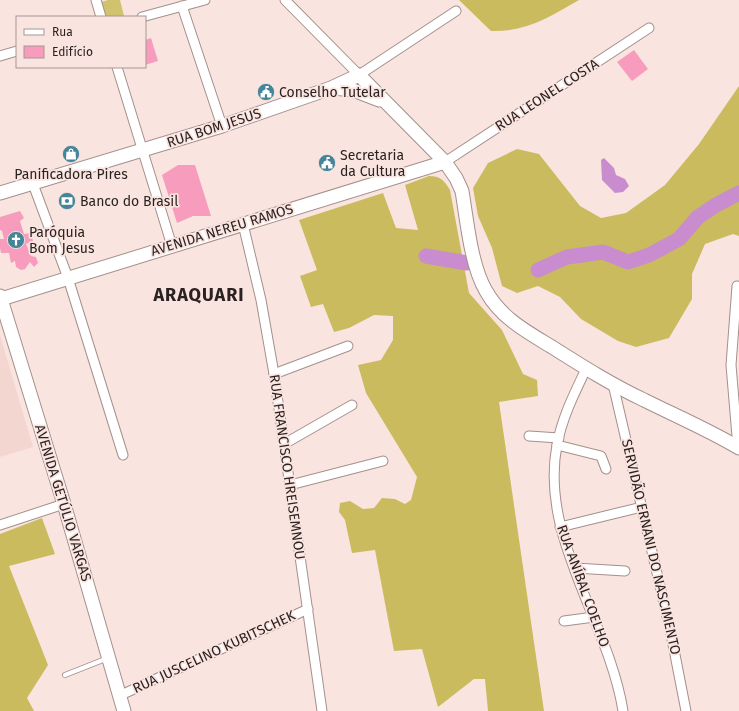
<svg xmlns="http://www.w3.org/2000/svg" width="739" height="711" font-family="'Fira Sans',sans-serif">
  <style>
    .built { fill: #f4d6d0 }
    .green { fill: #d1c36e }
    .forest { fill: #cabb5f }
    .water { fill: #c88ccf }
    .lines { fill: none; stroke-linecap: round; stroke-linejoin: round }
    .river { stroke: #c88ccf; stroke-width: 15 }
    .building { fill: #f79cbc }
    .lane-casing { stroke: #a4908c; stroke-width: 6 }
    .street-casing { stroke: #a4908c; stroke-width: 11 }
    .secondary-casing { stroke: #a4908c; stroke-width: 15 }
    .lane { stroke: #fff; stroke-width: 4.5 }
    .street { stroke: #fff; stroke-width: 9 }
    .secondary { stroke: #fff; stroke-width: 13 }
    .labels { text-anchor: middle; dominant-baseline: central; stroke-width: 3.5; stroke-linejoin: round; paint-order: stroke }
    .poi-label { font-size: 14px; fill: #2a2221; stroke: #fae4e0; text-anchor: start }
    .street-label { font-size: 14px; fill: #2a2221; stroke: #fae4e0 }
    .district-label { font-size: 18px; font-weight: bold; letter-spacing: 1px; fill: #2a2221; stroke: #fae4e0 }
  </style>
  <rect width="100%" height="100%" fill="#fae4e0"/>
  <path class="built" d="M0,335L33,447L0,457Z"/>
  <path class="green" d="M108,0H120L124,16L106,17L101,2Z"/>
  <g class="forest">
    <path d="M459,0H579C549,17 527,32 491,31Z"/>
    <path d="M739,86V236L733,234L705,244L692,274V299L669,338L636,347L618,341L581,319L560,297L538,286L517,293L502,286L492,248L478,216L473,188L488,163L517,149L539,154L580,206L601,218L626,213L665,185L699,144Z"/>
    <path d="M429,176C440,176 444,180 450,190L469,293L502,330L523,374L537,380L538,396L499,402L544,711H488L485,679H474L438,707L422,649L394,651L375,550L352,553L345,520L339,512L340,503L350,501L363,509L374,508L382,498L395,499L405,504L411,500L417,477L366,393L358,365L381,360L393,340V316L374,315L349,328L334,332L323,304L311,307L300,276L317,270L299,220L383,193L396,228L418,230L405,185Z"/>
    <path d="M42,518L55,554L9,566L48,665L27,698L34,711H0V534Z"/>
  </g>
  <path class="water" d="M604,158L614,168L616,175L625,179L629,186L623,192L615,193L602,180L601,160Z"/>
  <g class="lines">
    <g class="river">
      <path d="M426,256L467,263"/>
      <path d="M538,270L567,257L603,252L628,262L649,255L679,239L698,217L716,205L739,193"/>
    </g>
  </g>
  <g class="building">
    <path d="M151,38L158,61L145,65V40Z"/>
    <path d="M634,50L648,69L632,81L617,62Z"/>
    <path d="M178,165H195L211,216H193L177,223L162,175Z"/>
    <path d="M20,211L24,218L20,221L24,234L31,233L33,241L26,244L31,256L36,257L38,263L34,267L30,262L25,269L21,270L16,267L15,261L11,263L9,253H1L0,248V239H4L2,231L0,230V217Z"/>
  </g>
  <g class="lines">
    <defs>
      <path id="lane" d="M65,675L108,658"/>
      <g id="street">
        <path d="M96,0L101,17"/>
        <path d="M285,0L359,75L456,11"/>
        <path d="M182,6L222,126"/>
        <path d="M142,17L205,0"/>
        <path d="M0,56L17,51"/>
        <path d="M117,67L172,246"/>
        <path d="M445,162L649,28"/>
        <path d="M33,184L68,278L123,455"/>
        <path d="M243,224L261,300L274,374L322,711"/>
        <path d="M737,286L731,365L738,448"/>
        <path d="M586,369C574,394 562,418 557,445C539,537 609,622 623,711"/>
        <path d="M274,374L348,346"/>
        <path d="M613,384L670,629L686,711"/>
        <path d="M529,436L559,438"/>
        <path d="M284,444L352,405"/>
        <path d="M557,445L601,456L606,469"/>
        <path d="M290,485L383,461"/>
        <path d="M0,525L64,504"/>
        <path d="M560,527L642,507"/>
        <path d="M575,568L625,571"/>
        <path d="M564,621L594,617"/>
        <path d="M121,695L308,609"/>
      </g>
      <g id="secondary">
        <path d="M333,88L353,90L379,100"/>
        <path d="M0,193L222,126L331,88L359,75L445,162L456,178L462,191C467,221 471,266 486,291C501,318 527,332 552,347C582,366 612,385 644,400C676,416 709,430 739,448"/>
        <path d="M0,296L64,504L124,711"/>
        <path d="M1,299L445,162"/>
      </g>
    </defs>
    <use href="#lane" class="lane-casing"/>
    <use href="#street" class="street-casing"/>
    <use href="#secondary" class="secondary-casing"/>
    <use href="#lane" class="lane"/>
    <use href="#street" class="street"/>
    <use href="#secondary" class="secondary"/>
  </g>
  <defs>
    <symbol id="civic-disc" viewBox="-11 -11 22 22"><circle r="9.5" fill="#458599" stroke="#fae4e0"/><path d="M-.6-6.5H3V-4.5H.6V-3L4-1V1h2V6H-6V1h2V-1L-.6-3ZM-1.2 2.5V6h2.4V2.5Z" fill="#fff"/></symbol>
    <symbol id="shop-disc" viewBox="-11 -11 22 22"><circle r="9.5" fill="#458599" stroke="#fae4e0"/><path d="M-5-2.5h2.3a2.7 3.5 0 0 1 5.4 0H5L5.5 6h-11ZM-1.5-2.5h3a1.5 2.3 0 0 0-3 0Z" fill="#fff"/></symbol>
    <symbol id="bank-disc" viewBox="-11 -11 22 22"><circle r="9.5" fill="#458599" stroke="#fae4e0"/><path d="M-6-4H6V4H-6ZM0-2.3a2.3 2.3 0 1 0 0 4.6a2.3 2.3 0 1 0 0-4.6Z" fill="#fff"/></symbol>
    <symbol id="church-disc" viewBox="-11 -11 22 22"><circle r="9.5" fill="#458599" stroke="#fae4e0"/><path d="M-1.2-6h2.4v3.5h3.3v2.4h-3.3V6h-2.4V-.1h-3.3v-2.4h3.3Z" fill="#fff"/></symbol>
  </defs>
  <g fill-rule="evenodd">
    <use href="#civic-disc" x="256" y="82" width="20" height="20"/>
    <use href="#shop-disc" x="61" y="144" width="20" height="20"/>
    <use href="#civic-disc" x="317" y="153" width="20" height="20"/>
    <use href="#bank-disc" x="57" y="191" width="20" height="20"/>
    <use href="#church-disc" x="6" y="230" width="20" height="20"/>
  </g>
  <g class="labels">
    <g class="poi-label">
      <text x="279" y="92">Conselho Tutelar</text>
      <text x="340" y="155">Secretaria<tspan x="340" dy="16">da Cultura</tspan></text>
      <text x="71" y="174" text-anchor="middle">Panificadora Pires</text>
      <text x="80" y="201">Banco do Brasil</text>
      <text x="29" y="232">Paróquia<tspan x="29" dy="16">Bom Jesus</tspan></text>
    </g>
    <g class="street-label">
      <text transform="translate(547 95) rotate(-33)">RUA LEONEL COSTA</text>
      <text transform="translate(214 128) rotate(-18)">RUA BOM JESUS</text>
      <text transform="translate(222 230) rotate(-17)">AVENIDA NEREU RAMOS</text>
      <text transform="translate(287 467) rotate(82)">RUA FRANCISCO HREISEMNOU</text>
      <text transform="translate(63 503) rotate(73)">AVENIDA GETÚLIO VARGAS</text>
      <text transform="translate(651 547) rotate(77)">SERVIDÃO ERNANI DO NASCIMENTO</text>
      <text transform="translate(583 586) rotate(70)">RUA ANÍBAL COELHO</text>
      <text transform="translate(214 652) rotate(-25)">RUA JUSCELINO KUBITSCHEK</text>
    </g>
    <g class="district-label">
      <text x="199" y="295">ARAQUARI</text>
    </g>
  </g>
  <rect x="16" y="16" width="130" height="52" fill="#fae4e0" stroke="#a79694"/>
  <rect x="24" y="29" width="20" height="6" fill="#ffffff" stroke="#a79694"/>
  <text x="52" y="36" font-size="12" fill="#2a2221">Rua</text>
  <rect x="24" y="46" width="20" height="12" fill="#f79cbc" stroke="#a79694"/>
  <text x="52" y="56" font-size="12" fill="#2a2221">Edifício</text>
</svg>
